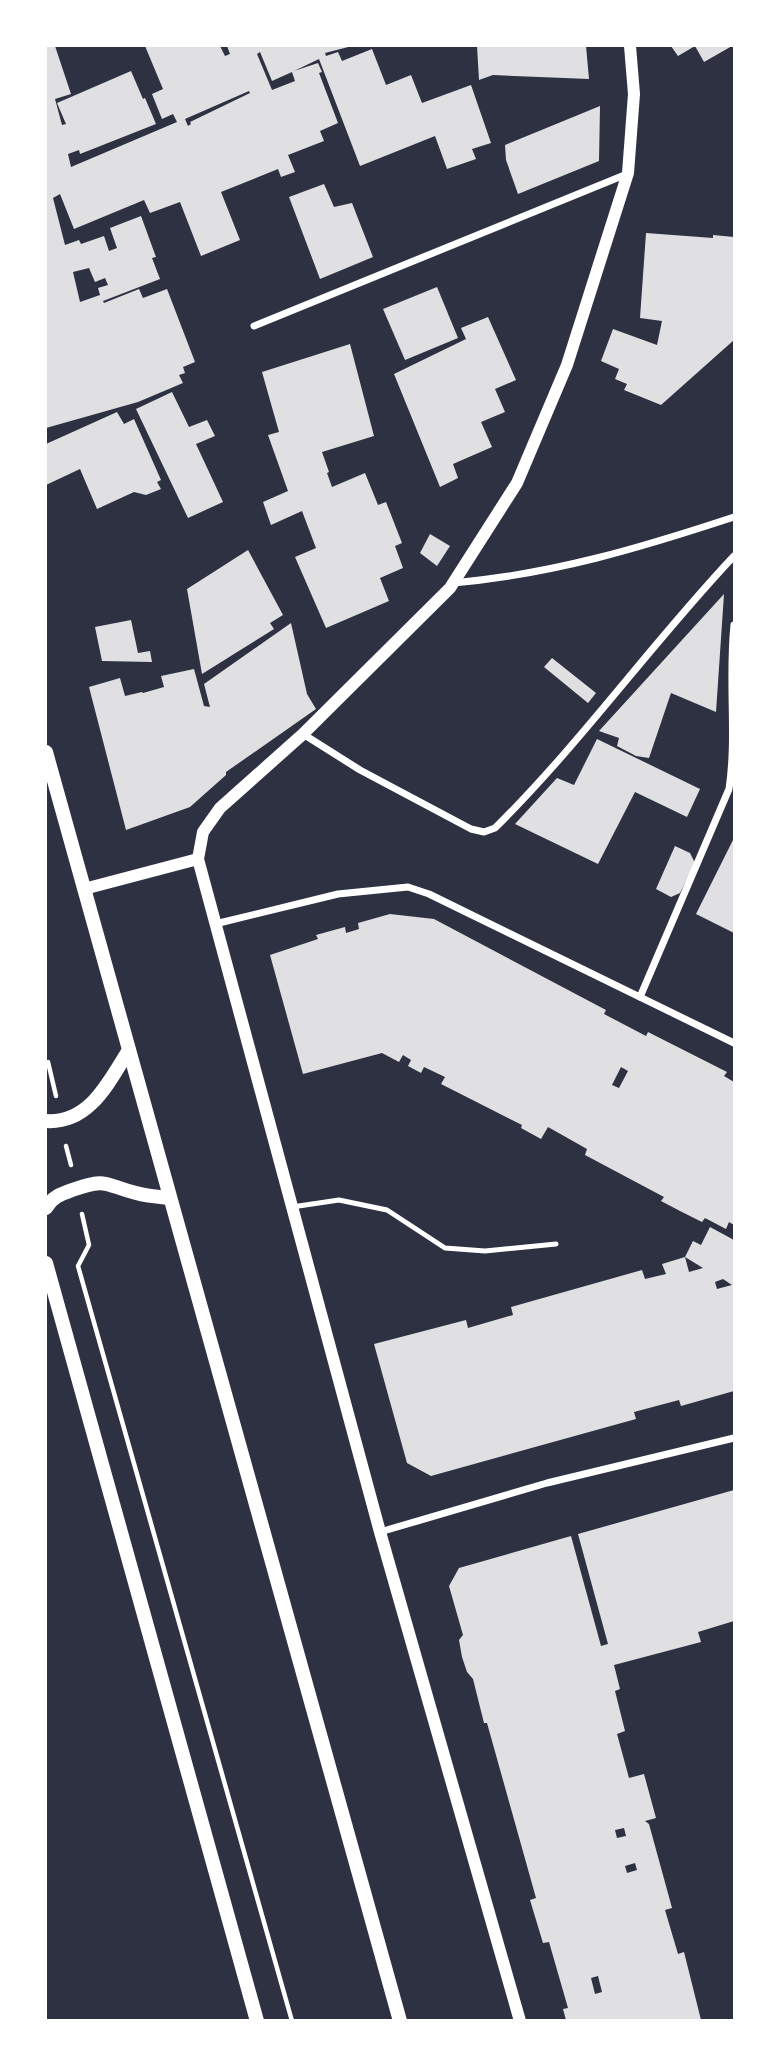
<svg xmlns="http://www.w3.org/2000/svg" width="780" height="2066" font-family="'Libre Baskerville',serif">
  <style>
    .building { fill: #e0e0e3; fill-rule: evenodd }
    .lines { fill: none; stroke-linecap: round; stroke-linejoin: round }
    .path { stroke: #fff; stroke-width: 4.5 }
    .service { stroke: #fff; stroke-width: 5 }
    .minor { stroke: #fff; stroke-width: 7 }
    .tertiary { stroke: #fff; stroke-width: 12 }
    .secondary { stroke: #fff; stroke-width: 14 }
  </style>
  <rect width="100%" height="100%" fill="#2d3142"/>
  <g class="building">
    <path d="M46,46H55L71,94L55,99L62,125L66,124L57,103L131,71L143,99L145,98L156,124L80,154L79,150L68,154L71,167L177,122L173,114L162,119L152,94L163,89L145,46H220L225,56L230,54L227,46H352L325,53L326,56L338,52L342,61L372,49L386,85L411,75L422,103L471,85L491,143L472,149L476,159L447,169L435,136L360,166L319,59L294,71L318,63L322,72L319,73L338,123L320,131L324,141L288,155L295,172L281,177L278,169L221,192L240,240L201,256L180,202L150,213L144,200L74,229L60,194L53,198L65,245L79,240L81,244L104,236L109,251L117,248L110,228L141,216L156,257L152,258L160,279L103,301L104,303L139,289L143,298L167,289L195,362L183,367L185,373L179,375L183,383L138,402L46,428ZM260,52L272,81L292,72L295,81L272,90L257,54ZM249,91L250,93L190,122L191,124L188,126L185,119ZM89,268L95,282L105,278L108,285L98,288L100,295L80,302L73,272Z"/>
    <path d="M477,46H586L589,79L493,75L479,80Z"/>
    <path d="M671,46H732L704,62L695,46L678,56Z"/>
    <path d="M600,106L599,161L518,194L506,160L505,145Z"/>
    <path d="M324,184L334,207L352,203L373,257L320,279L289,197Z"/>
    <path d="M646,233L713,238V235L734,237V340L661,405L624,390L627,384L615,379L619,369L601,361L613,329L657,345L662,321L640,318Z"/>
    <path d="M437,287L458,338L405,360L383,309Z"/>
    <path d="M488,317L516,380L495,389L505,412L481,422L492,447L453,464L458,478L440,487L394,374L466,339L461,328Z"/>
    <path d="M350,344L374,436L322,452L329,472L327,473L332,487L365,473L378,505L386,502L402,543L395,546L403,568L380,578L389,601L326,628L295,557L316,548L302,511L271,525L263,502L288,491L268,435L279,432L262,372Z"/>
    <path d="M172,392L189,427L207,420L215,436L196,444L223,502L188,518L136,409Z"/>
    <path d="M117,412L124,424L134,419L161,480L157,482L161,489L146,495L134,492L97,509L80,469L46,485V444Z"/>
    <path d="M430,534L450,546L437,566L420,553Z"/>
    <path d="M248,550L283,615L270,623L274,629L202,674L187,589Z"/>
    <path d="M724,594L716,712L671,693L649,758L636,756L617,746L619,738L599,731Z"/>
    <path d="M131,620L138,653L150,651L152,662L102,661L95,627Z"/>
    <path d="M291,623L307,694L316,709L226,772V775L190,807L126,830L89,687L120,678L125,696L142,692L143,693L164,687L161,676L194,669L204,706L210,707L204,684Z"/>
    <path d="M552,658L596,693L588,703L544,667Z"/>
    <path d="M597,739L700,789L687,817L635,792L598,864L515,824L557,778L574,785Z"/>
    <path d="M734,838V933L696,914Z"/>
    <path d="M675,846L690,853L695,863L680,893L671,897L656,889Z"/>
    <path d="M390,914L434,919L606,1010L604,1014L646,1036L648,1032L727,1072L724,1076L734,1082V1225L729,1222L726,1229L705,1218L702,1222L680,1211L661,1201L664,1197L585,1155L587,1149L548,1127L541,1139L521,1128L522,1125L441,1084L445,1077L424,1067L421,1073L408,1066L411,1060L403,1055L399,1062L382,1053L303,1074L270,955L318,939L316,935L345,927L346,933L359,929L358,923ZM621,1067L628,1071L619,1088L612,1085Z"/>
    <path d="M710,1227L734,1240V1391L681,1406L679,1400L634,1412L636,1419L431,1476L407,1463L374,1344L466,1320L468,1328L513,1315L511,1307L642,1270L645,1279L666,1274L662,1264L685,1257L693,1241L701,1245ZM685,1257L703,1268L689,1272ZM723,1279L732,1285L717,1289L715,1282Z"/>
    <path d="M734,1490V1621L698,1632L701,1642L614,1665L620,1689L615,1691L625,1731L617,1734L629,1778L644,1774L656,1818L645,1821L649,1824L672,1908L665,1910L678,1954L684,1952L701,2020H566L563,2009L568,2008L549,1942L543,1943L530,1900L536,1898L487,1723H484L473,1679L467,1672L462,1657L459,1640L463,1635L449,1586L459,1568L571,1536L601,1646L608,1644L578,1534ZM624,1828L626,1836L617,1838L615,1830ZM635,1863L637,1870L627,1873L625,1866ZM598,1976L602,1992L595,1994L591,1978Z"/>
  </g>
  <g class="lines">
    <g class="path">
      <path d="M46,1063L48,1062L56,1096"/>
      <path d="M66,1146L71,1165"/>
      <path d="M82,1214L89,1245L78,1266L292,2021"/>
    </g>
    <path class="service" d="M292,1207L339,1200L387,1210L445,1248L485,1251L556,1244"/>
    <g class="minor">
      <path d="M254,326L627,174"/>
      <path d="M453,583C553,574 640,548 734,517"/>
      <path d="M303,734L360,770L471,829L484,832L495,828C581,743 651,644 734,556"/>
      <path d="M215,924L338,894L408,887L429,894L734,1043"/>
      <path d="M640,997L729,789C737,735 728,680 734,625"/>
      <path d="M380,1532L547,1483L734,1438"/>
    </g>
    <g class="tertiary">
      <path d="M84,889L198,859"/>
      <path d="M520,2021L380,1532L198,859L203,832L220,808L303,734L450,588L517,483L567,365L628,173L634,94L630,46"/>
    </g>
    <g class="secondary">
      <path d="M46,752L400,2021"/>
      <path d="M46,1121C90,1124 109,1081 129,1050"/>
      <path d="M46,1208C52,1197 61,1194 72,1190C108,1177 104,1185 136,1193C147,1196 159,1197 169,1198"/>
      <path d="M46,1263L257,2021"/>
    </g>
  </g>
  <rect width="780" height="2066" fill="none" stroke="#ffffff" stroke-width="94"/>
</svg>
